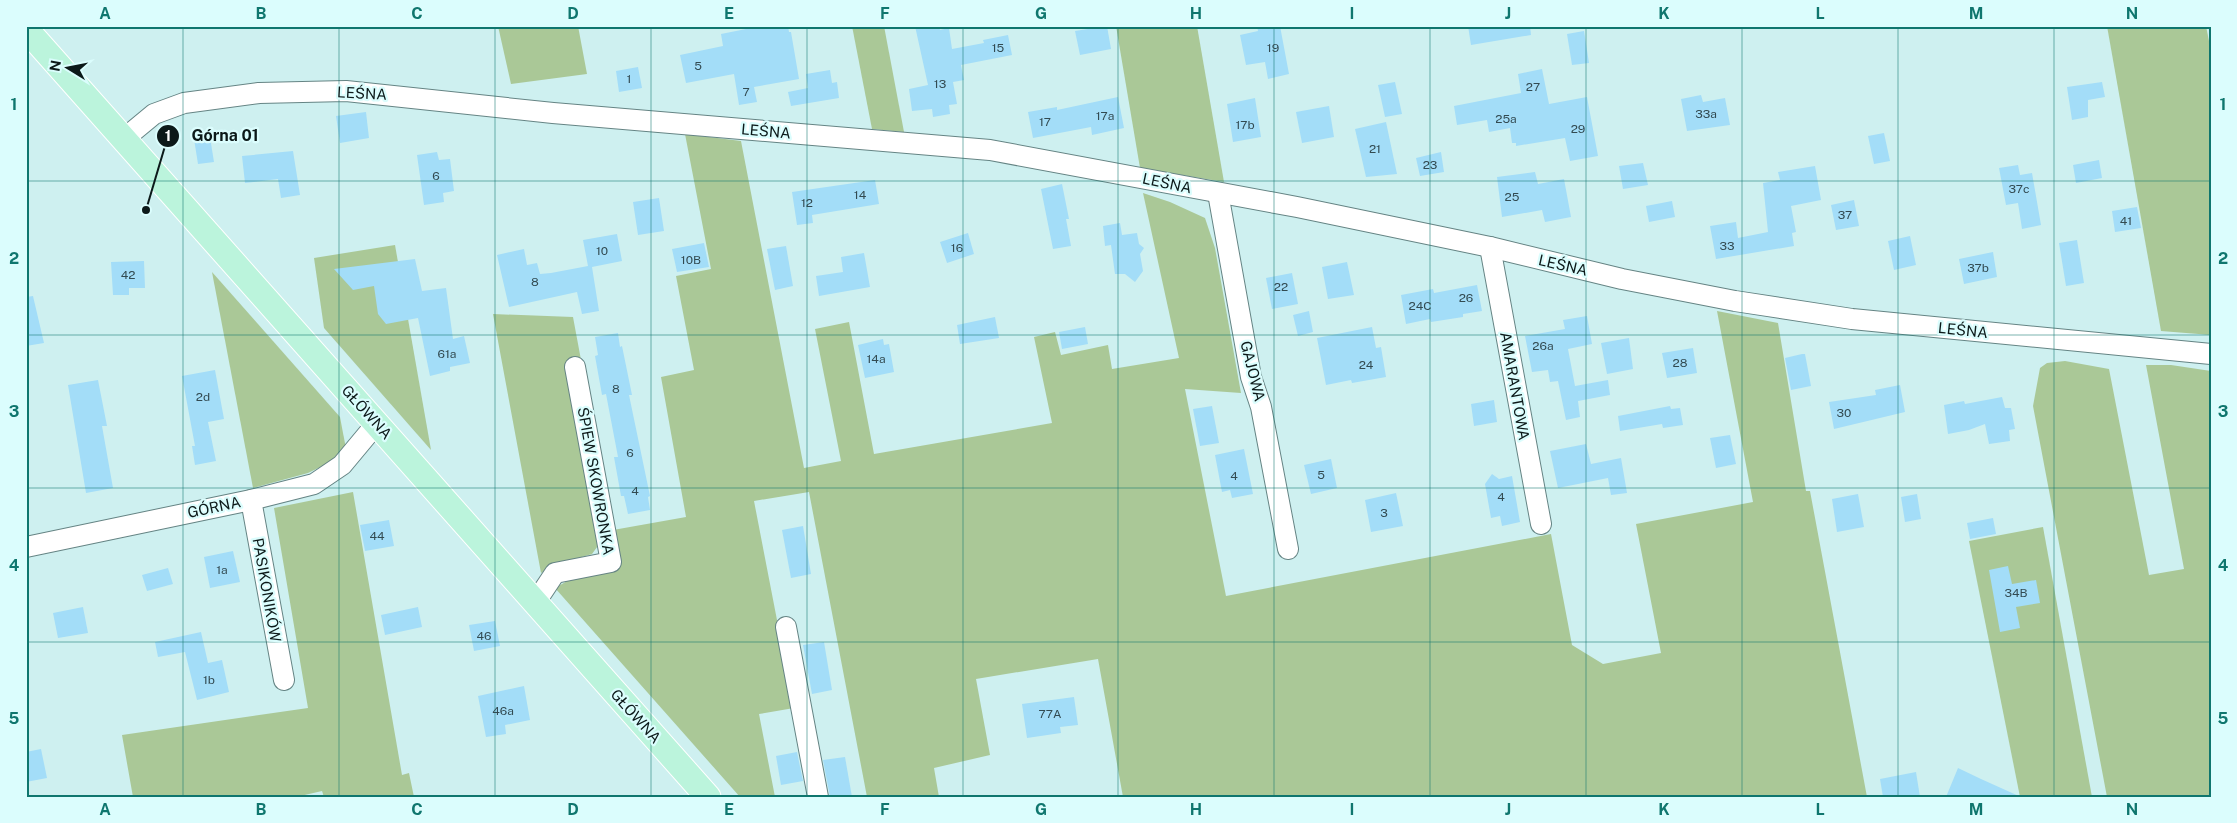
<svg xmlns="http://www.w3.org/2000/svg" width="2237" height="823" font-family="'Public Sans',sans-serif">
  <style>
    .green { fill: #aac897 }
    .building { fill: #a3ddf8 }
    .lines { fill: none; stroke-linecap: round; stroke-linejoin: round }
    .minor-casing { stroke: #658484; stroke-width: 22 }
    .major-casing { stroke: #fff; stroke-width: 27 }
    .minor { stroke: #fff; stroke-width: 20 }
    .major { stroke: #bbf4dc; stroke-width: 25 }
    .grid { fill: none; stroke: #0f766e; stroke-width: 1; stroke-opacity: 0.55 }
    .labels { text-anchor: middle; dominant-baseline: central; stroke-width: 4.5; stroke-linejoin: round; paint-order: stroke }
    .number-label { font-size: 12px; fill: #324a51 }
    .street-label { font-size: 15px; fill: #0c1919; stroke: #dbfdfd }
    .leader { fill: none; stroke: #0c1919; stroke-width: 2 }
    .callout-dot { fill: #0c1919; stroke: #dbfdfd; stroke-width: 2 }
    .mark-label { font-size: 15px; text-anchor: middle; font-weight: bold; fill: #fff }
    .callout-label { font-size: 16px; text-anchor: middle; font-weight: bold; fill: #0c1919; stroke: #dbfdfd; stroke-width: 4.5; stroke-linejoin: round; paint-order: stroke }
    .neatline { fill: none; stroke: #0f766e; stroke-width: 2 }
    .grid-label { font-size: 16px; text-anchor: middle; font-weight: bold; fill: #0f766e }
  </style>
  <rect width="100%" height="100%" fill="#cef0f0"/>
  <g class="green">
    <path d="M498,26H578L587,74L511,84Z"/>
    <path d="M852,26H884L904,132L872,129Z"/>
    <path d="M1116,26H1197L1224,182L1140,168Z"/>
    <path d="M2107,26H2206L2211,51V335L2161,331Z"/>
    <path d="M685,134L741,141L804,468L841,461L815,329L849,322L874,454L1052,423L1034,337L1055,332L1061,355L1108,345L1112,369L1179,358L1143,193L1170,202L1205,218L1215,248L1241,393L1185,389L1226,596L1551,534L1572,645L1603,664L1661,653L1636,524L1753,502L1717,311L1778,323L1806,491H1810L1867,797H1123L1098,659L976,679L990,755L934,768L939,797H867L809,492L754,501L794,708L759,714L775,797H740L555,588L569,580L619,568L613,530L686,517L661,377L694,370L676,276L711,269Z"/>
    <path d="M395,245L431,450L324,328L314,258Z"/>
    <path d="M212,272L340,417L347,454L308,473L253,488Z"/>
    <path d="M493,314L573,317L581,360L600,543L592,554L554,565L541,573Z"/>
    <path d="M2065,361L2109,369L2149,575L2184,569L2146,365H2171L2211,371V797H2107L2033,406L2040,368L2047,363Z"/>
    <path d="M353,492L402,775L409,773L414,797H324L322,791L296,797H133L122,735L308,708L274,508Z"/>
    <path d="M2043,527L2092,797H2020L1969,541Z"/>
  </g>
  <g class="building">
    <path d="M761,26H788L789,32H791L799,79L754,87L757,102L739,105L734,74L686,83L680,55L723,46L721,34Z"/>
    <path d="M915,26H939L940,30L949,28L952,49L984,43L983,40L1008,35L1012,55L961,65L964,80L953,82L957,104L949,105L950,114L933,117L932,109L912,111L909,89L928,85Z"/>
    <path d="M1107,26L1111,49L1080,55L1075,31Z"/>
    <path d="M1257,26H1280L1289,74L1268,79L1265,62L1246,65L1240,35L1258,31Z"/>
    <path d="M1468,26H1530L1531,35L1471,45Z"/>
    <path d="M1584,31L1589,63L1572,65L1567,34Z"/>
    <path d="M638,67L642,88L619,92L616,71Z"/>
    <path d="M1542,69L1549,104L1587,97L1598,156L1570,161L1565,138L1516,146V143H1512L1510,128L1489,132L1487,120L1457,125L1454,106L1521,93L1518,74Z"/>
    <path d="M830,70L832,83L837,82L839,98L791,106L788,92L808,88L806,74Z"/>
    <path d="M1395,82L1402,114L1385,117L1378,85Z"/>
    <path d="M2102,82L2105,97L2088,100V117L2072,120L2067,87Z"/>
    <path d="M1701,95L1703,102L1725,98L1730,125L1687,131L1681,99Z"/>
    <path d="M1118,97L1124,128L1092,135L1091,127L1033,138L1028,112L1057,107V110Z"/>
    <path d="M1255,98L1261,137L1233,142L1227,104Z"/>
    <path d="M1329,106L1334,137L1302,143L1296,112Z"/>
    <path d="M366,112L369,138L340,143L336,116Z"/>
    <path d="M1386,122L1397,174L1366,177L1355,129Z"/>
    <path d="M1884,133L1890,161L1874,164L1868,136Z"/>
    <path d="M210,137L214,162L198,164L194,139Z"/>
    <path d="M293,151L300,195L281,198L278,179L245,183L242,156Z"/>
    <path d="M437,152L439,160L450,159L454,191L443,193L444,202L424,205L417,155Z"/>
    <path d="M1441,152L1444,172L1420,176L1416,158Z"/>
    <path d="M2099,160L2102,178L2076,183L2073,165Z"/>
    <path d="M1643,163L1648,185L1623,189L1619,166Z"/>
    <path d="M2018,165L2020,175L2032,173L2041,225L2022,229L2018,203L2006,205L1999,168Z"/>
    <path d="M1815,166L1821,200L1791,206L1796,232L1792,233L1794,246L1716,259L1710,226L1736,222L1738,238L1768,232L1763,183L1780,180L1778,172Z"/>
    <path d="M1535,172L1538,184L1564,179L1571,217L1545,222L1542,210L1502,217L1497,177Z"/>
    <path d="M875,180L879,204L812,215L813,223L797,225L792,192Z"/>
    <path d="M1062,184L1069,219H1066L1071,246L1053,249L1041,189Z"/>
    <path d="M659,198L664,231L638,235L633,202Z"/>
    <path d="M1854,200L1859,226L1836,230L1831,205Z"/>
    <path d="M1672,201L1675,217L1649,222L1646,206Z"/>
    <path d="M2137,207L2141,228L2115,232L2112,211Z"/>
    <path d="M1120,223L1122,235L1137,233L1139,244L1144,248L1140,254L1143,271L1135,282L1125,274H1115L1111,245L1105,246L1103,226Z"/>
    <path d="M968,233L974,254L947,263L940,242Z"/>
    <path d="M617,234L622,261L592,267L599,311L582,314L577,292L509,307L497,255L524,249L527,265L537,263L540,274L551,273L588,266L583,240Z"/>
    <path d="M1910,236L1916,265L1894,270L1888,241Z"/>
    <path d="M2077,240L2084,283L2066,286L2059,243Z"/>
    <path d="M704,243L709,267L677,272L672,249Z"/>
    <path d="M786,246L793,286L775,290L767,249Z"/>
    <path d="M1993,252L1997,277L1964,284L1959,259Z"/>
    <path d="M864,253L870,287L819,296L816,276L843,272L841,257Z"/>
    <path d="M415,259L422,291L446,288L453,339L464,336L470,363L450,367V371L430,376L418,318L386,324L378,314L374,286L353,290L334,269Z"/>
    <path d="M144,261L145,288H129V295H113L111,262Z"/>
    <path d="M1347,262L1354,295L1328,299L1322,267Z"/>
    <path d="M1292,273L1298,304L1272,309L1266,278Z"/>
    <path d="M1477,285L1482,311L1463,314V317L1431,322L1430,319L1406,324L1401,295L1433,289L1434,293Z"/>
    <path d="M33,296L44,343L26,346V297Z"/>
    <path d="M1309,311L1313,332L1298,336L1293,315Z"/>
    <path d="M1587,316L1592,344L1568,349L1575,386L1608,380L1610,395L1578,401L1580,417L1566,420L1558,381L1550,382L1548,370L1532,372L1525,336L1565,329L1563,320Z"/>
    <path d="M995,317L999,338L960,344L957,325Z"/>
    <path d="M1085,327L1088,344L1062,349L1059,332Z"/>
    <path d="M1372,327L1376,348L1381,347L1386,377L1352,383L1351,380L1326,385L1317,338Z"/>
    <path d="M618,333L620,347L622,346L632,395H629L650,496L648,497L650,510L628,514L624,496H621L614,457H618L606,394L602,395L595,356L598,355L595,337Z"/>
    <path d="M1629,338L1633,369L1607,374L1601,343Z"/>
    <path d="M883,339L884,345L889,344L894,372L865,378L858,345Z"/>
    <path d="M1693,348L1697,373L1667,378L1662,353Z"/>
    <path d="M1802,354H1805L1811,386L1791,390L1785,358Z"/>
    <path d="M215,370L224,419L208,422L216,461L195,465L192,446H195L182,376Z"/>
    <path d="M98,380L107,426H102L113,488L86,493L68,385Z"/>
    <path d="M1900,385L1905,412L1834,429L1829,402L1876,395L1875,390Z"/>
    <path d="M2002,397L2005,408H2011L2015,429L2009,430L2010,441L1989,444L1985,424L1969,430L1948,434L1944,405L1964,401L1965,404Z"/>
    <path d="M1494,400L1497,422L1474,426L1471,404Z"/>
    <path d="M1212,406L1219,443L1200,446L1193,409Z"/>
    <path d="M1670,406L1671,409L1680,408L1683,425L1663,428L1662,424L1620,431L1618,416Z"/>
    <path d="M1730,435L1736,464L1716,468L1710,438Z"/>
    <path d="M1586,444L1591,464L1621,458L1627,493L1611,495L1608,478L1558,488L1550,451Z"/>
    <path d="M1244,449L1253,494L1232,498L1230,490L1222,492L1215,455Z"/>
    <path d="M1331,459L1337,488L1311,494L1304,465Z"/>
    <path d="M1492,474L1499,479L1512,476L1520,522L1502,526L1500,516L1491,518L1485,484Z"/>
    <path d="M1396,493L1403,526L1371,532L1365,500Z"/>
    <path d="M1858,494L1864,527L1837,532L1832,499Z"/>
    <path d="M1917,494L1921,519L1905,522L1901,497Z"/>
    <path d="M1993,518L1996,534L1970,539L1967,523Z"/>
    <path d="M389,520L394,546L365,551L360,525Z"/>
    <path d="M803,526L811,574L791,578L782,530Z"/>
    <path d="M233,551L240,582L210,588L204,557Z"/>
    <path d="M2008,566L2012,584L2036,580L2040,603L2016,607L2020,628L2000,632L1989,570Z"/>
    <path d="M168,568L173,584L147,591L142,575Z"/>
    <path d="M83,607L88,633L58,638L53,613Z"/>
    <path d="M418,607L422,627L385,635L381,615Z"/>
    <path d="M495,621L500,646L474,651L469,625Z"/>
    <path d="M201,632L208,663L222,660L229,692L197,700L185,652L158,657L155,642Z"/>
    <path d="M824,642L832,690L812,694L803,645Z"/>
    <path d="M524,686L530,720L505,725L506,734L486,737L478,696Z"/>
    <path d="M1074,697L1078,725L1060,727L1061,733L1027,738L1022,704Z"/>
    <path d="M41,749L47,778L26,782V752Z"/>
    <path d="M797,752L803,781L781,785L776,756Z"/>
    <path d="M845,757L852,797H830L823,760Z"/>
    <path d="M1958,768L1981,779L2021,797H1946Z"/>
    <path d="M1916,772L1920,797H1883L1880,779Z"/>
  </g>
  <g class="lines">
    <defs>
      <g id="minor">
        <path d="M125,138L154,114L184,103L259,93L346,91L553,113L990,150L1297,207L1490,247L1622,279L1735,301L1852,319L2211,354"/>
        <path d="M1218,193L1251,377L1261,407L1288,549"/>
        <path d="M1490,247L1541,524"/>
        <path d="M251,500L284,680"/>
        <path d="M26,547L251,500L314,484L342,465L377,423"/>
        <path d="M535,603L555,573L611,562L575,367"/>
        <path d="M786,627L818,797"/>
      </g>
      <path id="major" d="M26,29L708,797"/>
    </defs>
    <use href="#minor" class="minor-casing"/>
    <use href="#major" class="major-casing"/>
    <use href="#minor" class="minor"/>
    <use href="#major" class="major"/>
  </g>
  <path class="grid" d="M183,26V797M339,26V797M495,26V797M651,26V797M807,26V797M963,26V797M1118,26V797M1274,26V797M1430,26V797M1586,26V797M1742,26V797M1898,26V797M2054,26V797M26,181H2211M26,335H2211M26,488H2211M26,642H2211"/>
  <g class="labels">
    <g class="number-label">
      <text x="998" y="48">15</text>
      <text x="1273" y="48">19</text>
      <text x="698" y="66">5</text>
      <text x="629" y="79">1</text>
      <text x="940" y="84">13</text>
      <text x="1533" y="87">27</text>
      <text x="746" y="92">7</text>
      <text x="1706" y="114">33a</text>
      <text x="1105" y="116">17a</text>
      <text x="1506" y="119">25a</text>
      <text x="1045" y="122">17</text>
      <text x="1245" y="125">17b</text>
      <text x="1578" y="129">29</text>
      <text x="1375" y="149">21</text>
      <text x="1430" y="165">23</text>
      <text x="436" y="176">6</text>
      <text x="2019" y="189">37c</text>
      <text x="860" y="195">14</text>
      <text x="1512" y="197">25</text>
      <text x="807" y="203">12</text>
      <text x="1845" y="215">37</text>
      <text x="2126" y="221">41</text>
      <text x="1727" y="246">33</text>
      <text x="957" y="248">16</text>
      <text x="602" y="251">10</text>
      <text x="691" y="260">10B</text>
      <text x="1978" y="268">37b</text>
      <text x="128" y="275">42</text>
      <text x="535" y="282">8</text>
      <text x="1281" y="287">22</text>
      <text x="1466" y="298">26</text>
      <text x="1420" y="306">24C</text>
      <text x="1543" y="346">26a</text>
      <text x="447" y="354">61a</text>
      <text x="876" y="359">14a</text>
      <text x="1680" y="363">28</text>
      <text x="1366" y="365">24</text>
      <text x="616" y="389">8</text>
      <text x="203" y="397">2d</text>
      <text x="1844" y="413">30</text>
      <text x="630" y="453">6</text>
      <text x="1321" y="475">5</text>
      <text x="1234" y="476">4</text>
      <text x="635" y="491">4</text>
      <text x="1501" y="497">4</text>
      <text x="1384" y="513">3</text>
      <text x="377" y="536">44</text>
      <text x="222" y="570">1a</text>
      <text x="2016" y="593">34B</text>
      <text x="484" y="636">46</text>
      <text x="209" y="680">1b</text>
      <text x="503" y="711">46a</text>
      <text x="1050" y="714">77A</text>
    </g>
    <g class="street-label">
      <text transform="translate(362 93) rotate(3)">LEŚNA</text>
      <text transform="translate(766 131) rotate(5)">LEŚNA</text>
      <text transform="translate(1167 183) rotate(12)">LEŚNA</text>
      <text transform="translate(1563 265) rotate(13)">LEŚNA</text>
      <text transform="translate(1963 330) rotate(6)">LEŚNA</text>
      <text transform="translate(1253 371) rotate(76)">GAJOWA</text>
      <text transform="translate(1515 386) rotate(80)">AMARANTOWA</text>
      <text transform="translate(367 412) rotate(48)">GŁÓWNA</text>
      <text transform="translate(596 481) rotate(80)">ŚPIEW SKOWRONKA</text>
      <text transform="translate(214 507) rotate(-12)">GÓRNA</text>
      <text transform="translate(267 590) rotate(80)">PASIKONIKÓW</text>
      <text transform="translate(636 716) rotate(48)">GŁÓWNA</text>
    </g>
  </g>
  <path class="leader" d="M146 210L168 136"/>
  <g class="callout-dot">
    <circle cx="146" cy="210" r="5"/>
    <circle cx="168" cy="136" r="12"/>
  </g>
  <g class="mark-label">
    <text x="168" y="141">1</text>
  </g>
  <g class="callout-label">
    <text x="225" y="141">Górna 01</text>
  </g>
  <rect width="2237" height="823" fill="none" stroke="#dbfdfd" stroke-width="55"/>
  <g transform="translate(68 68) rotate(280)" stroke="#dbfdfd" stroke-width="4" paint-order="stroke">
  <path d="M0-4L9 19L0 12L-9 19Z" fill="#0c1919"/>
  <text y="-8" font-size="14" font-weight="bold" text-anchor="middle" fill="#0c1919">N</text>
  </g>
  <rect x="28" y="28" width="2182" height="768" class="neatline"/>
  <g class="grid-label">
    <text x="105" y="19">A</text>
    <text x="261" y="19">B</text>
    <text x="417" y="19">C</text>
    <text x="573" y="19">D</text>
    <text x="729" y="19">E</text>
    <text x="885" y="19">F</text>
    <text x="1041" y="19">G</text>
    <text x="1196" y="19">H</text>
    <text x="1352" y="19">I</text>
    <text x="1508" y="19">J</text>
    <text x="1664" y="19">K</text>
    <text x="1820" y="19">L</text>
    <text x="1976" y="19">M</text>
    <text x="2132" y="19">N</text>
    <text x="14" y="110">1</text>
    <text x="2223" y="110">1</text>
    <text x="14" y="264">2</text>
    <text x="2223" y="264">2</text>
    <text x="14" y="417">3</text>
    <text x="2223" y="417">3</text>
    <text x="14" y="571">4</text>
    <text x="2223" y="571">4</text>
    <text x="14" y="724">5</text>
    <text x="2223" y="724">5</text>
    <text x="105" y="815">A</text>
    <text x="261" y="815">B</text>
    <text x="417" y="815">C</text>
    <text x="573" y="815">D</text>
    <text x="729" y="815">E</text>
    <text x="885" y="815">F</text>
    <text x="1041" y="815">G</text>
    <text x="1196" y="815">H</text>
    <text x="1352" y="815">I</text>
    <text x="1508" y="815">J</text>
    <text x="1664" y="815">K</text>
    <text x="1820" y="815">L</text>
    <text x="1976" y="815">M</text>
    <text x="2132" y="815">N</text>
  </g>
</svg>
